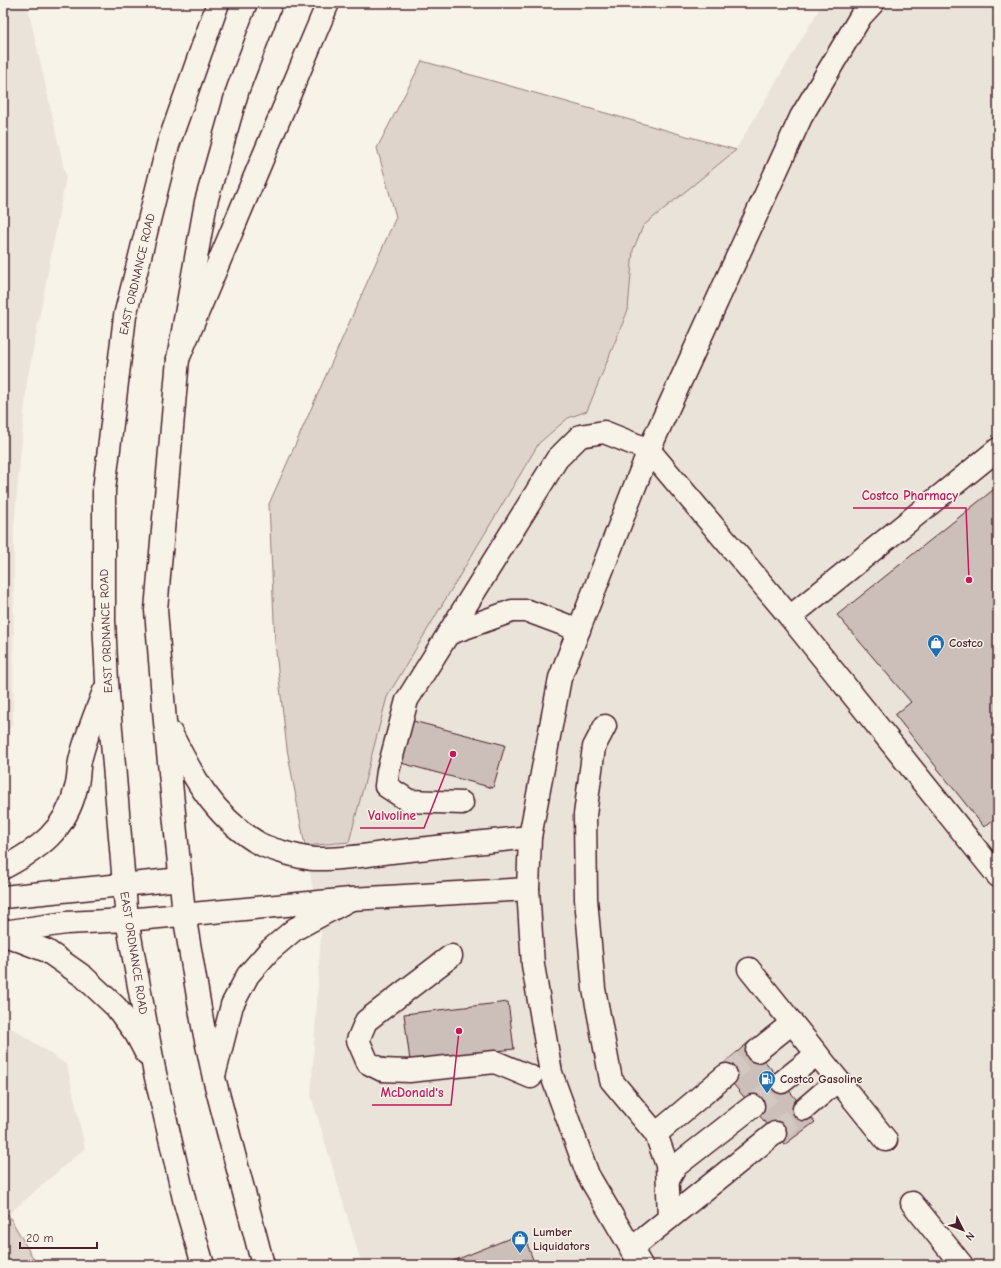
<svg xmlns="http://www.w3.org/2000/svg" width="1001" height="1268" font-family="'Comic Neue',sans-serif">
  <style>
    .built { fill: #eae3da }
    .green { fill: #ded4cc; stroke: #947a7c }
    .building { fill: #ccbfb9; stroke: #4a1f2b }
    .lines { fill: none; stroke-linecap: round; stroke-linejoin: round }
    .minor-tunnel { stroke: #d4c9c2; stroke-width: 22; stroke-dasharray: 22 11; stroke-linecap: butt }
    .minor-casing { stroke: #4a1f2b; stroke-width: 25 }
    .major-casing { stroke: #4a1f2b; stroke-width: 25 }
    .highway-casing { stroke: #4a1f2b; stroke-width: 25 }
    .minor { stroke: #f7f3e8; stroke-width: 22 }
    .major { stroke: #f7f3e8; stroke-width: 22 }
    .highway { stroke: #f7f3e8; stroke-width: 22 }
    .labels { text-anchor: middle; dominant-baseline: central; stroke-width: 3; stroke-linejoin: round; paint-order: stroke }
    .street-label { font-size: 12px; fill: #4a1f2b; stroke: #f7f3e8 }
    .poi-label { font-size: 12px; font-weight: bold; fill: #4a1f2b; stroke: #f7f3e8; text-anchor: start }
    .leader { fill: none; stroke: #c2185b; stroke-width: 1.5 }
    .callout-dot { fill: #c2185b; stroke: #f7f3e8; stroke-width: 1.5 }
    .callout-label { font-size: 13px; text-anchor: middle; font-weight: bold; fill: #c2185b; stroke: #f7f3e8; stroke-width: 3; stroke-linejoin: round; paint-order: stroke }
  </style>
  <rect width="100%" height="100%" fill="#f7f3e8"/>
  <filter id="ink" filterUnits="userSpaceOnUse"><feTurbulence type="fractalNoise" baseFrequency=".025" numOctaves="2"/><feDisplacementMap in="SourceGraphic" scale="8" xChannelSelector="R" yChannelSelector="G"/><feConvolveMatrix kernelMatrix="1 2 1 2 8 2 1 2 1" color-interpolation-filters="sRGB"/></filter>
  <g filter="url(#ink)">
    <g class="built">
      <path d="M3,3H27L66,177L27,382L14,527L13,724L3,736Z"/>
      <path d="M823,3H998V1265H362L311,1096L321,933L305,846L349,842L387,697L539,443L568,418L587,411L628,310L633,250L643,226L736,149Z"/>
      <path d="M3,1022L67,1065L85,1148L3,1219Z"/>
    </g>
    <g class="green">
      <path d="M422,61L736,150L643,226L633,250L628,310L587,411L568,418L539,443L387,697L349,842L305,846L287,749L275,643L269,504L396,217L377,148Z"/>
      <path d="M8,1214L37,1265H3V1219Z"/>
    </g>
    <g class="building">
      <path d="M998,486V816L984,827L895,715L911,702L837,615Z"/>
      <path d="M413,721L505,745L493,788L401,763Z"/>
      <path d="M508,1002L514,1049L410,1061L404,1014Z"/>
      <path d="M749,1042L815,1122L784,1145L719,1067Z"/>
      <path d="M523,1233L535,1265H443Z"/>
    </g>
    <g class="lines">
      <g class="minor-tunnel">
        <path d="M726,1075L757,1051"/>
        <path d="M753,1106L782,1082"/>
        <path d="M775,1133L804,1109"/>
      </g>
      <defs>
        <g id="minor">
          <path d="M790,617L998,449"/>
          <path d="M448,634L512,611H528L579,630"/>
          <path d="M605,726L594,747L585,815L586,899L594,989L611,1080L656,1134"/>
          <path d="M462,803L409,801L386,786L388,771L407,700L557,459L580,436L604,432L649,450L790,617L998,876"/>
          <path d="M3,897L181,879"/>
          <path d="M3,932L66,923L127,920L351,899L528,889"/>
          <path d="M451,956L366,1021L358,1040L368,1063L382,1070L409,1071L495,1062L531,1077"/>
          <path d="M749,969L886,1140"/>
          <path d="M757,1051L792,1023"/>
          <path d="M782,1082L817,1054"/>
          <path d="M804,1109L838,1080"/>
          <path d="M668,1180L676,1166L753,1106"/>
          <path d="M912,1203L962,1265"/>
          <path d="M669,1218L667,1165L656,1134L726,1075"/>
          <path d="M631,1249L775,1133"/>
          <path d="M641,1265L588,1175L551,1073L533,965L528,889L530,837L560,678L649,450L801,117L861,16L873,3"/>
        </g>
        <g id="major">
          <path d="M171,733C192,775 213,815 255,841C264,848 304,859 316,859C339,860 367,855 391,852C437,847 484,842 530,837"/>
          <path d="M3,868C39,849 66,830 76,788C79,779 78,770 80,761C85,738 96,713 104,691"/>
          <path d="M3,934L47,951L84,977L116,1007L136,1034L146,1053"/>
          <path d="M215,1072L232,1005L248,975L269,951L295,929L351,899"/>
          <path d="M203,1265L185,1203L154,1069L127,920L107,682L104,620V490L125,316L168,145L218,3"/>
          <path d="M263,1265L214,1078L203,1026L184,914L165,722L156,610L178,359L206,202L238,89L271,3"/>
        </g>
        <path id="highway" d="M178,359L328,3"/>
      </defs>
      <use href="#minor" class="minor-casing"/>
      <use href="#major" class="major-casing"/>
      <use href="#highway" class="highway-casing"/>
      <use href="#minor" class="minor"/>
      <use href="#major" class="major"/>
      <use href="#highway" class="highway"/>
    </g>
  </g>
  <defs>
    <symbol id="shop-pin" viewBox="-11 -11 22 30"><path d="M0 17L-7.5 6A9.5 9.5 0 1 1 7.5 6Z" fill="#1f6fb2" stroke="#f7f3e8"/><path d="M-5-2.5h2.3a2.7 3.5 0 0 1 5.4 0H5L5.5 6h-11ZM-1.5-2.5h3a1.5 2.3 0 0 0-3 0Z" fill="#fff"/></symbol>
    <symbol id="fuel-pin" viewBox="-11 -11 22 30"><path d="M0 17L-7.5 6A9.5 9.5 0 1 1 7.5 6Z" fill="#1f6fb2" stroke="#f7f3e8"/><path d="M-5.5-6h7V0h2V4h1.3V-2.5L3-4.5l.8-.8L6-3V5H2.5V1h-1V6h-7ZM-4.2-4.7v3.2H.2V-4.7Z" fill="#fff"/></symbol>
  </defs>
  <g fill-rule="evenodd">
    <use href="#shop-pin" x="926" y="633" width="20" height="27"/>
    <use href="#fuel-pin" x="757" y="1069" width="20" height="27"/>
    <use href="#shop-pin" x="510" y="1229" width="20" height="27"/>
  </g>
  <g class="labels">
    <g class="street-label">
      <text transform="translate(137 274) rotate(-77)">EAST ORDNANCE ROAD</text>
      <text transform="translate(106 631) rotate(-92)">EAST ORDNANCE ROAD</text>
      <text transform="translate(134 953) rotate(81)">EAST ORDNANCE ROAD</text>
    </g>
    <g class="poi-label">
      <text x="949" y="643">Costco</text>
      <text x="780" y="1079">Costco Gasoline</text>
      <text x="533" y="1232">Lumber<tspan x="533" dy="14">Liquidators</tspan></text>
    </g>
  </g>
  <path class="leader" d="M969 580L966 508H853M453 754L424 828H360M459 1031L451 1105H372"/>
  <g class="callout-dot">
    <circle cx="969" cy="580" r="4"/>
    <circle cx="453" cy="754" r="4"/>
    <circle cx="459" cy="1031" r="4"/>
  </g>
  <g class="callout-label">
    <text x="910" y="500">Costco Pharmacy</text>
    <text x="392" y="820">Valvoline</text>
    <text x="412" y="1097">McDonald's</text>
  </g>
  <rect width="1001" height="1268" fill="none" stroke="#f7f3e8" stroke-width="16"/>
  <rect x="8" y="8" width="985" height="1252" fill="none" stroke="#4a1f2b" stroke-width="1.5" filter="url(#ink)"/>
  <g transform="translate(963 1230) rotate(132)" stroke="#f7f3e8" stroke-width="3" paint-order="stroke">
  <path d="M0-3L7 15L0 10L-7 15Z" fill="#4a1f2b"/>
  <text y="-6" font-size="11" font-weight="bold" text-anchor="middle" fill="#4a1f2b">N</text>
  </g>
  <path d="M20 1242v6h77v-6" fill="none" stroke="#4a1f2b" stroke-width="2"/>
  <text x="26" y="1242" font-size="12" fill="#4a1f2b" stroke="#f7f3e8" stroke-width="3" paint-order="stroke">20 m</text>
</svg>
